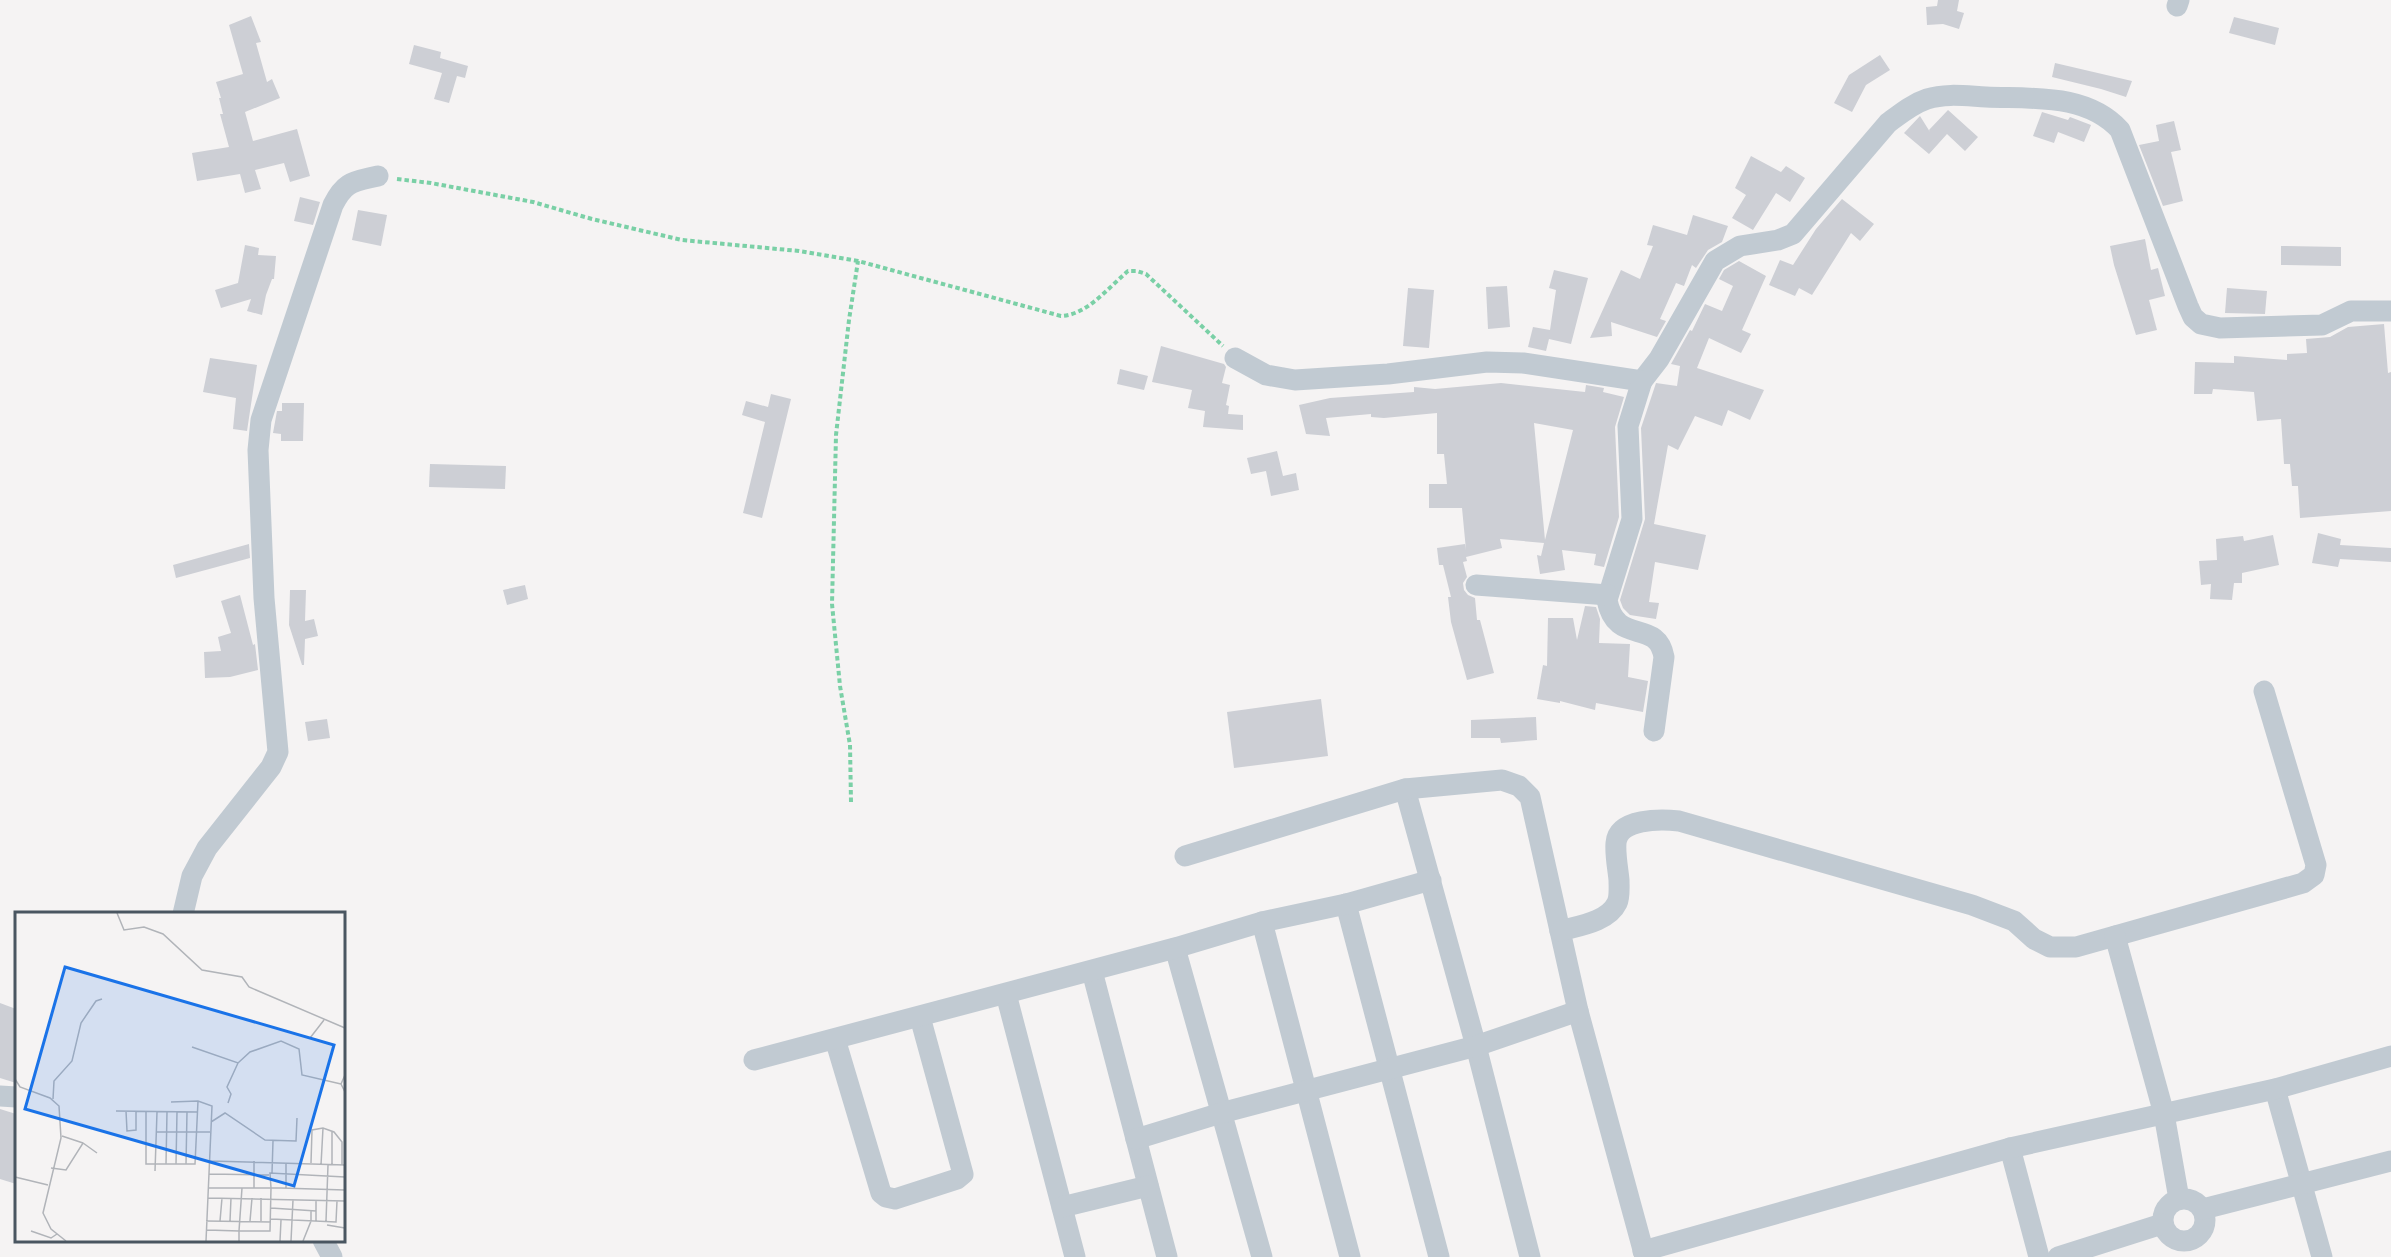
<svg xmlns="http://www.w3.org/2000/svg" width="2391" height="1257" font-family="Barlow,sans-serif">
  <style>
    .building { fill: #cdcfd5; fill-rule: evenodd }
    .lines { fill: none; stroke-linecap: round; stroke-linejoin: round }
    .path { stroke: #7ad0a6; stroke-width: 4; stroke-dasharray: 4.5 3; stroke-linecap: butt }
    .minor { stroke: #c1cad2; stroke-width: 21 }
    .inset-road { fill: none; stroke: #b1b4b9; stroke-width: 1.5 }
    .view { fill: #1a73e8; fill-opacity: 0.15; stroke: #1a73e8; stroke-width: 3 }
    .inset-edge { fill: none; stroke: #4a5661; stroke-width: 3 }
  </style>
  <rect width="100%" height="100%" fill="#f5f3f3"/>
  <g class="building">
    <path d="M1938,0H1959L1957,11L1964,13L1959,29L1943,24L1927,25L1926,7L1937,6Z"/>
    <path d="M251,16L261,42L256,43L267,82L272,79L280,98L245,112L253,141L297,129L310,176L290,182L284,163L255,170L261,189L245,193L240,174L197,181L192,153L229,147L220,114H223L219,98H221L216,82L243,74L229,25Z"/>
    <path d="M2234,17L2279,28L2275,45L2229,33Z"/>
    <path d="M414,45L441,52L440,58L468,66L465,78L457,76L449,103L434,99L442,73L409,64Z"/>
    <path d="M1880,55L1890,70L1866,85L1852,112L1834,103L1849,75Z"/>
    <path d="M2055,63L2132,81L2126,97L2101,89L2052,77Z"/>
    <path d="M1948,110L1978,137L1965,151L1947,134L1929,154L1904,133L1920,116L1930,132L1929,130Z"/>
    <path d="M2042,112L2068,120L2070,117L2091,125L2084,142L2058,132L2054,143L2033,136Z"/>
    <path d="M2174,121L2181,150L2171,152L2183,201L2163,206L2139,145L2159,141L2156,125Z"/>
    <path d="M1751,156L1781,172L1786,166L1805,178L1790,202L1776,193L1753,230L1732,218L1746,195L1735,188Z"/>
    <path d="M300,197L320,202L313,225L294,221Z"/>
    <path d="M1842,199L1874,224L1860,241L1851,233L1812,295L1799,288L1795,296L1769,285L1780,260L1793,265L1816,229Z"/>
    <path d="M358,210L387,215L381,246L352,240Z"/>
    <path d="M1693,215L1728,226L1722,242L1708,250L1696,268L1692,265L1684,286L1676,283L1660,319L1666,321L1657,337L1611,322L1612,336L1590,338L1621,270L1640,279L1653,246L1647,245L1653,225L1687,235Z"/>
    <path d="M2145,239L2151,270L2158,268L2165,296L2149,300L2157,330L2136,335L2114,265L2110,246Z"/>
    <path d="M245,245L259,248L258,255L276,256L274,279H272L266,295L262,315L247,311L251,299L221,308L215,290L238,283Z"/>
    <path d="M2281,246L2341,247V266L2281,265Z"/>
    <path d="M1739,261L1766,276L1742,330L1751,334L1741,353L1709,338L1697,368L1764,390L1750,420L1728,410L1722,426L1695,416L1678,450L1668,445L1654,524L1706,535L1698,570L1655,562L1649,602L1659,603L1656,619L1630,615L1623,608L1620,600L1645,519L1641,428L1656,383L1677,386L1680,366L1671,364L1690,330L1692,331L1705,304L1722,311L1733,286L1719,279L1724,270Z"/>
    <path d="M1554,270L1588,278L1571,344L1549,339L1546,351L1528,347L1533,327L1550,330L1556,290L1549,288Z"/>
    <path d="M1507,286L1510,327L1488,329L1486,287Z"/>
    <path d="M1408,288L1434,290L1429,348L1403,346Z"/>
    <path d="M2227,288L2267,291L2265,314L2225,313Z"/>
    <path d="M2384,324L2388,373L2391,372V511L2300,518L2298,486H2292L2290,464H2284L2281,419L2257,421L2254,392L2213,389L2212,394H2194L2195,362L2234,363V356L2287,360V354L2307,353L2306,339L2330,337L2348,327Z"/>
    <path d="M1161,346L1224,364L1226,367L1222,383L1230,385L1226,405L1229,406L1228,414L1243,415V430L1203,427L1205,411L1188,408L1192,390L1152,382Z"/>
    <path d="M210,358L257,365L247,431L233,429L236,398L203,392Z"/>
    <path d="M1120,369L1148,376L1144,390L1117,384Z"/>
    <path d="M1501,383L1585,392L1586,385L1604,388L1603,392L1624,397L1615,427L1619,517L1604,567L1594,565L1596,554L1562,550L1565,570L1540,574L1537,555L1541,556L1544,543L1500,539L1502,548L1466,557L1467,561L1463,562L1467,577L1463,583L1464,590L1468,595L1475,598L1477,620H1480L1494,673L1467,680L1451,622L1448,597H1451L1443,565H1439L1437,548L1465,544L1466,550L1462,508H1429V484H1447L1444,454H1437V413L1384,418L1371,417V414L1326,418L1330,436L1306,434L1299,405L1330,398L1414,392V387L1435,389ZM1534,423L1573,430L1545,540Z"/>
    <path d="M771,394L791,399L762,518L743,513L765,422L742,415L746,401L768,407Z"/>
    <path d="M282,403H304L303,441H281V434L273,433L277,411H282Z"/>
    <path d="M1277,451L1283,476L1296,473L1299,490L1271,496L1266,471L1251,474L1247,458Z"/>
    <path d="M430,464L506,466L505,489L429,487Z"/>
    <path d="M2318,533L2341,539L2340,545L2391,548V562L2340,559L2338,567L2312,563Z"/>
    <path d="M2273,535L2279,565L2242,573V583H2234L2232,600L2210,599L2211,584L2201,585L2199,561L2217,560L2216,539L2243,536L2244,541Z"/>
    <path d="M249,544L250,558L176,578L173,565Z"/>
    <path d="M525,585L528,599L507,605L503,590Z"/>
    <path d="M290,590H306L305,621L314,619L318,636L305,639L304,665H302L289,625Z"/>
    <path d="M240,595L253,645L255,644L258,670L230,677L205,678L204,652L221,651L218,637L231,633L221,601Z"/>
    <path d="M1585,606L1596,607L1600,619L1599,643L1630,644L1628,677L1648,681L1643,712L1596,703L1595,710L1560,701V703L1537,699L1543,665L1547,666L1548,618H1573L1577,640Z"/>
    <path d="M1321,699L1328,756L1234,768L1227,712Z"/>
    <path d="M1536,717L1537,740L1501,743L1500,738H1471V720Z"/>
    <path d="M327,719L330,738L308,741L305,722Z"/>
    <path d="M0,1003L16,1009V1083L0,1078Z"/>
    <path d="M0,1109L16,1114V1184L0,1179Z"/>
  </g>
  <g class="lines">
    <g class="path">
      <path d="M397,179L431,183L533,202L592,219L682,240L799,251L858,261L1061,316C1087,315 1108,288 1128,271H1137L1146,274L1223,346"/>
      <path d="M851,802L850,745L840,686L832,604L836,435L849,320L858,261"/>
    </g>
    <g class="minor">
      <path d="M2177,6L2179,0"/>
      <path d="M1235,358L1266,375L1295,380L1388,374L1487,362L1523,363L1642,381L1659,359L1715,261L1740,246L1778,240L1793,234L1888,123C1900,114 1912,104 1927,99C1946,93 1966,96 1986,97C2032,99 2086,93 2120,130L2188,306L2193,317L2201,324L2220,328L2322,325L2351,311H2391"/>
      <path d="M1642,381L1628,426L1632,519L1607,600C1616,647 1657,617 1664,657L1654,731"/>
      <path d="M1476,585L1608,595"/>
      <path d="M1405,789L1476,1046L1530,1257"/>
      <path d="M1185,856L1405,789L1502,780L1519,786L1530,797L1578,1011L1645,1257"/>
      <path d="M1346,904L1439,1257"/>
      <path d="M183,914L192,876L207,848L271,767L278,752L264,598L258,450L261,420L333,205C345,181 353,182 378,176"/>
      <path d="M1262,922L1350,1257"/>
      <path d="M1560,931C1578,926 1608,922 1617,903C1620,897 1619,887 1619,880C1618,869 1615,855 1616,843C1618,818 1661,819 1679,821L1972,905L2014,921L2034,939L2050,947H2076L2303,883L2314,875L2316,865L2264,691"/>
      <path d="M2115,936L2164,1114L2179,1199"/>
      <path d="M1175,948L1262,1257"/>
      <path d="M1092,971L1167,1257"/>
      <path d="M1006,994L1075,1257"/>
      <path d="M835,1039L881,1193L886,1197L895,1199L957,1179L963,1174L920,1017"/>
      <path d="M754,1060L1175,948L1262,922L1346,904L1431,880"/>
      <path d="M2275,1089L2322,1257"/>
      <path d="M0,1096L16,1097"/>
      <path d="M1136,1139L1221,1113L1476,1046L1578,1011"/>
      <path d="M2010,1148L2039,1257"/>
      <circle cx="2184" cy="1220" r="21"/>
      <path d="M1062,1207L1148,1186"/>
      <path d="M2203,1209L2391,1161"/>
      <path d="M323,1240L332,1257"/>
      <path d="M1643,1251L2010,1148L2275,1089L2391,1056"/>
      <path d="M2058,1257L2162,1224"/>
    </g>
  </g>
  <g transform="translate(15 912)">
    <rect width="330" height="330" fill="#f5f3f3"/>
    <path class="inset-road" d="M102,1L109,18L129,15L148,22L187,58L227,65L234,75L330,116M295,126L309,108M177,135L223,151L235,140L266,129L284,137L287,163L326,172M330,163L326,172L330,180M0,167L5,175L35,186L44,194L46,226L28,301L36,317L51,329M38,187L39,169L57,149L66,111L81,89L87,87M156,190L183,189L197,194L191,329M213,191L216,182L212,175L223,151M101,199L183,200M111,199L112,219L121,218V199M131,200V252H180L183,189M196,210L210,201L250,228L281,229L282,206M141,220H195M47,224L68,231M195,249L330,253M296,251L297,218L308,216L319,220L327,230V253M151,252L152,200M161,252L162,200M171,252L172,200M306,253L308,216M317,253V220M36,256L51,258L68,231L82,241M140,259L142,200M257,261L258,229M194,262L254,263M0,265L33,273M330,265L255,261L256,276L255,319H224L227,276H266L330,278M193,276H227M239,276V249M271,276V251M193,286L330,289M256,296L301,299M256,307L321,310L322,289M191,309L256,310M205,309L207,286M215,309L216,286M235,309L237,286M246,309V286M301,309V288M311,309L313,253M312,313L330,316M192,318L224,319V329M16,319L36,326L42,322M265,329L266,308M276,329L278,288M288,329L296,309V299"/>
    <path class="view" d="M50,55L319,133L279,274L10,197Z"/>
    <rect width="330" height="330" class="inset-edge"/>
  </g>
</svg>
